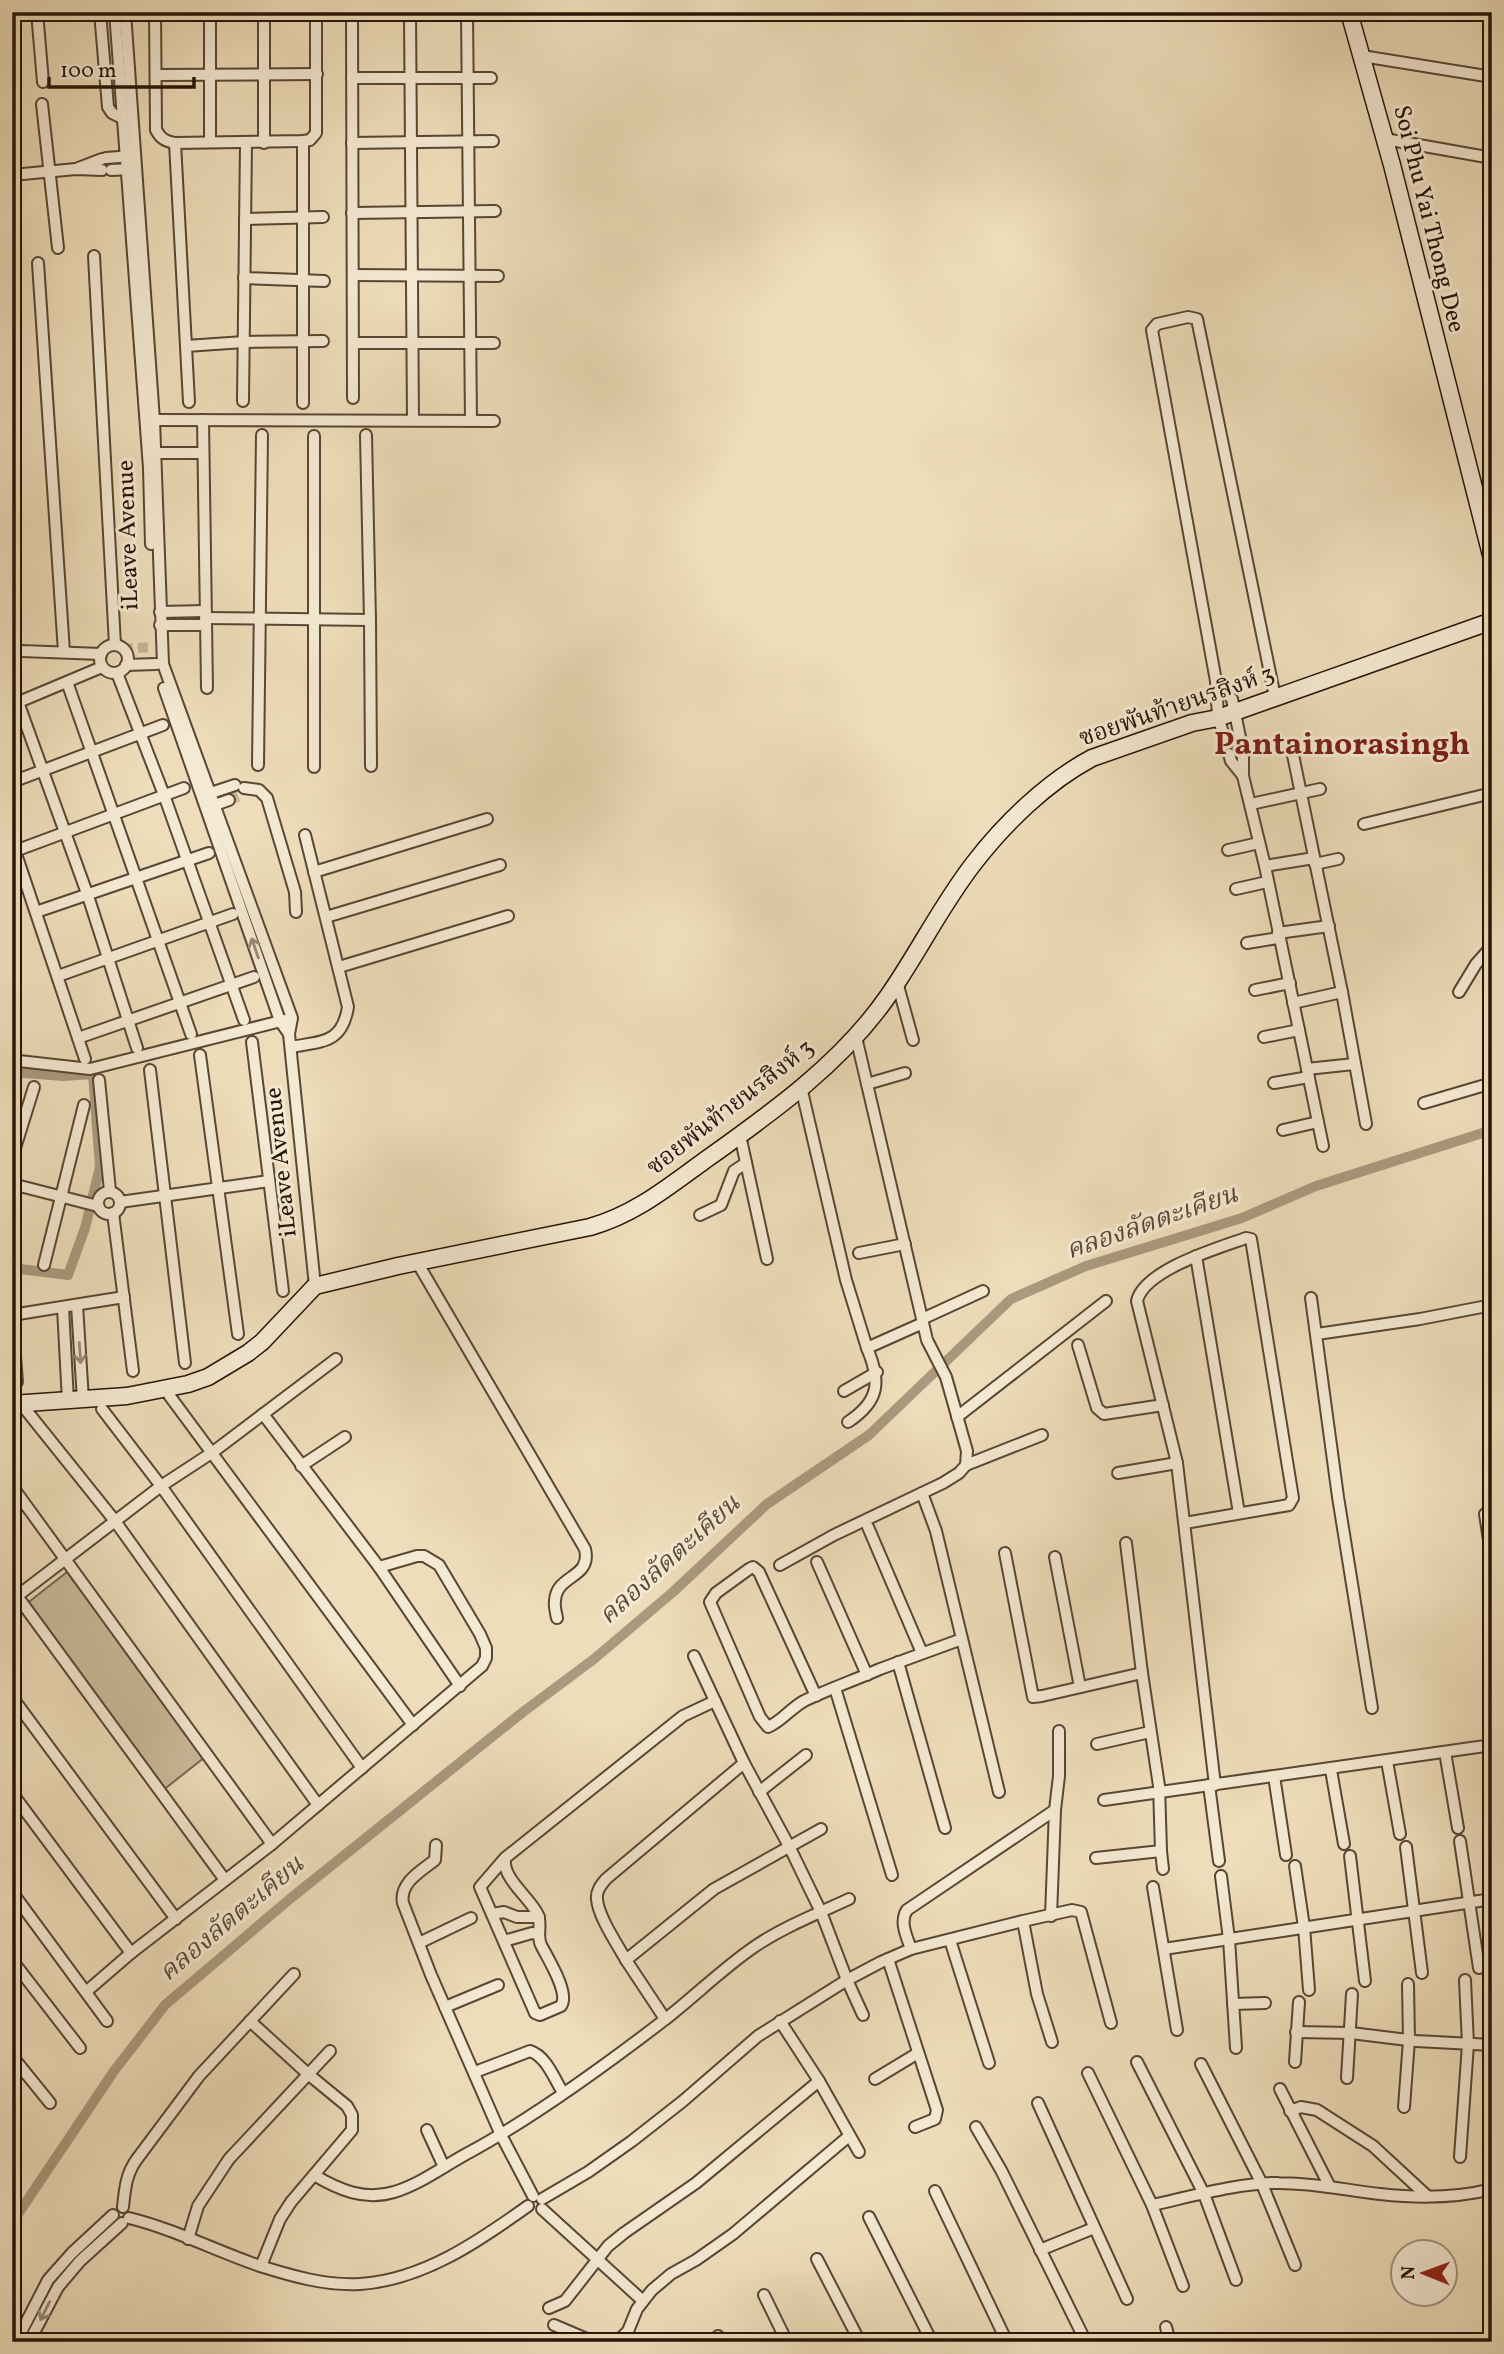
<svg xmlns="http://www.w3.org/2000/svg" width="1504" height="2354" font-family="Vollkorn,'Noto Serif Thai',serif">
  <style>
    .green { fill: #ccbb9c; stroke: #7a6852; stroke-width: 2 }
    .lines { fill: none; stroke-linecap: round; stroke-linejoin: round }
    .canal { stroke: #aa997e; stroke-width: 10 }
    .street-tunnel { stroke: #c6b597; stroke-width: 10; stroke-dasharray: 10 5; stroke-linecap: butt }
    .street-casing { stroke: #594635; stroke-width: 14 }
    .secondary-casing { stroke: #271409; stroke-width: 19 }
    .street { stroke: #f4e9d2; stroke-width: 10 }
    .secondary { stroke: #f4e9d2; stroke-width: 16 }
    .oneway { stroke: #988978 }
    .labels { text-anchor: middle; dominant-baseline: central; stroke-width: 6; stroke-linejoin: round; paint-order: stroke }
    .street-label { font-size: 24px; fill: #271409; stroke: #f4e9d2 }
    .water-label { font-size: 26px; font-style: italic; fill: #5b4938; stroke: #f4e9d2 }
    .district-label { font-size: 32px; font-weight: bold; fill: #7a1f14; stroke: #f4e9d2 }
  </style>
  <rect width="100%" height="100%" fill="#eeddba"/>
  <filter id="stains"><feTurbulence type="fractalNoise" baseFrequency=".00286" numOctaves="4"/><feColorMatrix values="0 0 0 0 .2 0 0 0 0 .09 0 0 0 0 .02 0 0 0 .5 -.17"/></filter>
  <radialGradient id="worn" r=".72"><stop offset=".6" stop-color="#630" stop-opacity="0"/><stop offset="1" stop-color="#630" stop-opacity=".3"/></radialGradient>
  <path class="green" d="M67,1572L205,1757L162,1791L25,1605Z"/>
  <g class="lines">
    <g class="canal">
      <path d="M12,1072L63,1076L93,1074L100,1167L85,1228L68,1275L12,1268"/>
      <path d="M12,2223L114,2071L165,2005L291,1898L523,1712L594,1659L673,1592L767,1504L869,1435L1011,1299L1086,1266L1242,1218L1316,1186L1492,1130"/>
    </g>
    <g class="street-tunnel">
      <path d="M123,649L153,647"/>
      <path d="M229,800L240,796L244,788L237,785"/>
    </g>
    <defs>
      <g id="street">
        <path d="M37,12L43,82"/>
        <path d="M100,12L108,107L112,113L124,119"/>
        <path d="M115,12L149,468L151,544"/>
        <path d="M125,12L154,420L163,664L292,1018L289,1034L315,1286"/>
        <path d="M155,12L156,130C161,139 165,141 175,143L303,141L310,140L316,133V12"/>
        <path d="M352,12L353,398"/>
        <path d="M410,12L413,420"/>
        <path d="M467,12L471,421"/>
        <path d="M155,13L316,14"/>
        <path d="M1362,56L1492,77"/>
        <path d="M156,75L317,74"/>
        <path d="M352,78H491"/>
        <path d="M42,104L58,248"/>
        <path d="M1385,139L1492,158"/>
        <path d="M210,142V12"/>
        <path d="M175,143L189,402"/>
        <path d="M264,143V12"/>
        <path d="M352,143L493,141"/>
        <path d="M106,158L132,156"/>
        <path d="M76,169L102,159"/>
        <path d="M111,170L132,169"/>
        <path d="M12,175L76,169L102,170"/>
        <path d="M352,213L495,211"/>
        <path d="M245,219L323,217"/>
        <path d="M94,256L115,645"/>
        <path d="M38,263L64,652"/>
        <path d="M353,275L498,276"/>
        <path d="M244,278L324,281"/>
        <path d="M353,343H494"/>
        <path d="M186,346L244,342L323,341"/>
        <path d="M243,401L246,143"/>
        <path d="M303,403V141"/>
        <path d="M154,420L494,421"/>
        <path d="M203,420L207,688"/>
        <path d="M366,435L370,620L371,766"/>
        <path d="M314,436V767"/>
        <path d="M156,453H203"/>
        <path d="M160,612L205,611"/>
        <path d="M205,618L370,620"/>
        <path d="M160,625H205"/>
        <path d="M12,643L17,650L22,651L101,654"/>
        <circle cx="114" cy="659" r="14"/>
        <path d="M126,665L156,664"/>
        <path d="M117,673L164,795L244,1020"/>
        <path d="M1216,681L1232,699L1241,742"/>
        <path d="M67,682L191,1034"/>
        <path d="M164,688L280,1021L289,1034"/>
        <path d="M18,702L88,896L137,1048"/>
        <path d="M14,704L102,667"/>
        <path d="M1227,744L1218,718L1216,681L1152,330L1157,324L1188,317L1197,319L1275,697"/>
        <path d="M1243,752V776L1265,866L1323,1146"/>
        <path d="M1229,754L1231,761L1243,776"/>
        <path d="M1293,755L1342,992L1366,1124"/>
        <path d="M258,765L262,435"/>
        <path d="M12,782L163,725"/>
        <path d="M244,788L259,790L267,798L295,892L296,912"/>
        <path d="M211,793L235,785"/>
        <path d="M1251,804L1320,789"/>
        <path d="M215,805L229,800"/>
        <path d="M1364,824L1492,793"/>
        <path d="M12,842L85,1059"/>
        <path d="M1228,850L1259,843"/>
        <path d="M15,851L184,788"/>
        <path d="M1315,864L1338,859"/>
        <path d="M1265,866L1314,858"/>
        <path d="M314,872L487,819"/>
        <path d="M1236,889L1267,882"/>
        <path d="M36,912L209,853"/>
        <path d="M326,917L500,865"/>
        <path d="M1278,933L1329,926"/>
        <path d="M1247,943L1278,938"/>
        <path d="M339,967L508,916"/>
        <path d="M58,976L233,914"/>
        <path d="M897,982L913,1040"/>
        <path d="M1255,990L1290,983"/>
        <path d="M1459,992L1476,964L1492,946"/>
        <path d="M1293,1003L1342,992"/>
        <path d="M1264,1037L1299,1030"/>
        <path d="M78,1038L254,977"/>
        <path d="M252,1042L283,1291"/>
        <path d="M291,1047C322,1041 342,1044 348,1007L305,835"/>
        <path d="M200,1055L238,1334"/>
        <path d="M12,1056L19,1061L90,1069L285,1020"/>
        <path d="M1307,1069L1354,1064"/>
        <path d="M150,1070L185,1363"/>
        <path d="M99,1080L110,1191"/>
        <path d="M1274,1083L1309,1077"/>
        <path d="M867,1084L905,1073"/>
        <path d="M801,1087L846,1280L867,1348"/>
        <path d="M1424,1103L1492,1083"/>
        <path d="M1283,1130L1318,1122"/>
        <path d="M740,1135L767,1259"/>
        <path d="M12,1158L34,1087"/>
        <path d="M12,1184L98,1206"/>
        <circle cx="109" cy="1203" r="11"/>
        <path d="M120,1202L269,1181"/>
        <path d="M113,1213L133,1371"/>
        <path d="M700,1215L721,1205L734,1171L746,1163"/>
        <path d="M859,1253L905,1244"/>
        <path d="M1196,1256L1239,1513"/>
        <path d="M417,1262L585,1549C592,1579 556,1574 555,1601C554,1606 556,1613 557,1618"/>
        <path d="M44,1265L84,1105"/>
        <path d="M1311,1298L1338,1497L1372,1708"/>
        <path d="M77,1305L83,1400"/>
        <path d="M63,1308L68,1401"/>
        <path d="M12,1315L124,1297"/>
        <path d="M12,1317L17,1382"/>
        <path d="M922,1319L983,1291"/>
        <path d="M1317,1334L1420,1319L1492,1305"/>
        <path d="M1078,1345L1097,1408L1104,1414L1163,1405"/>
        <path d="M844,1391L877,1372"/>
        <path d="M169,1395L413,1725"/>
        <path d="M102,1409L161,1486L362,1768"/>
        <path d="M26,1410L115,1521L318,1805"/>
        <path d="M263,1414L379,1567L460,1686"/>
        <path d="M957,1417L1106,1301"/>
        <path d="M848,1422C880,1401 881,1381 867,1348L923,1323"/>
        <path d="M966,1465L1042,1435"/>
        <path d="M301,1466L345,1437"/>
        <path d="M1118,1473L1177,1463"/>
        <path d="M12,1486L272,1844"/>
        <path d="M922,1493L936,1531L999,1792"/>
        <path d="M1485,1514L1492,1560"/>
        <path d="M1185,1523L1289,1505L1293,1498L1251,1239L1246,1238C1218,1248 1144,1270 1137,1301L1177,1463L1215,1785"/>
        <path d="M868,1527L922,1653"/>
        <path d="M1126,1543L1142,1673L1159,1786L1161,1851L1163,1869"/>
        <path d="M1005,1553L1033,1697L1042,1696L1142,1673"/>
        <path d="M1055,1557L1080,1687"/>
        <path d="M817,1562L867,1675"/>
        <path d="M780,1565L834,1535L943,1483L959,1473L966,1465L967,1451L946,1377L927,1340L856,1037"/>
        <path d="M12,1589L225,1880"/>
        <path d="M12,1600L161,1486L213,1452L336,1359"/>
        <path d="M694,1656L744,1763L789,1846L821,1912L847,1980L863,2015"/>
        <path d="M898,1662L945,1828"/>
        <path d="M835,1688L892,1875"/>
        <path d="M816,1696L759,1572L753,1567L749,1569L716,1593L710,1602L760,1717L768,1727C781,1722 791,1708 804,1701C829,1689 855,1680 880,1669L962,1639"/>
        <path d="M12,1697L176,1919"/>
        <path d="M1097,1744L1150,1732"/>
        <path d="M1445,1752L1458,1828"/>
        <path d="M1387,1761L1400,1834"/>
        <path d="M1331,1770L1344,1844"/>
        <path d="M1274,1776L1286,1855"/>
        <path d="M1209,1785L1219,1861"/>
        <path d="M759,1792L806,1755"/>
        <path d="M12,1793L131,1953"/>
        <path d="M1104,1800L1492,1745"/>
        <path d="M1460,1841L1479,1968"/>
        <path d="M436,1845L435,1860C421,1871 399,1883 403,1903L431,1975L501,2135L533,2196"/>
        <path d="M1406,1847L1422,1973"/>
        <path d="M1350,1856L1365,1981"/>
        <path d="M505,1858L480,1887L535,2013L540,2015L561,2006C570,1993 548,1959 541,1945C536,1935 543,1924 537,1913C528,1896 502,1878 505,1858L683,1716L715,1701"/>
        <path d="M1096,1858L1161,1851"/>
        <path d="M1295,1866L1304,1927L1309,1990"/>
        <path d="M1221,1876L1229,1939L1236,2048"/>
        <path d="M1153,1887L1177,2030"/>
        <path d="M12,1892L107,2021"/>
        <path d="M492,1914L504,1912L517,1917H539"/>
        <path d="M1051,1916L1055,1810L1059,1776V1731"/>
        <path d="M1023,1921L1037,1994L1052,2042"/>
        <path d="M950,1940L989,2063"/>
        <path d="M504,1941L532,1933L538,1934"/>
        <path d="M419,1943L471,1918"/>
        <path d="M911,1949C907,1937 899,1922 907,1910L1055,1810"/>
        <path d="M1164,1949L1492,1899"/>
        <path d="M888,1959L937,2110L935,2119L915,2127"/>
        <path d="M12,1960L80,2048"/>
        <path d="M626,1960C617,1944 598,1916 597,1899C596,1891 601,1885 606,1879L744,1763"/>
        <path d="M87,1991L131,1953L272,1844L482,1666L486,1658V1648L480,1634L439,1565L424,1556H417L379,1567"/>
        <path d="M1233,2004L1265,2003"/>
        <path d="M445,2007L498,1985"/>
        <path d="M665,2019L626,1960L714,1889L821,1829"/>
        <path d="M250,2021L308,2074L347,2106L352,2115V2130L291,2202L280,2219L261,2266"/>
        <path d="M1296,2032L1351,2033L1416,2041L1492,2045"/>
        <path d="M12,2056L50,2103"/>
        <path d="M1137,2062L1204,2194L1236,2280"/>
        <path d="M1295,2062L1299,2002"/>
        <path d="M1201,2064L1262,2184L1295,2265"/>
        <path d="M475,2072L530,2051C546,2056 554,2078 563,2093"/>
        <path d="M1088,2073L1152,2205L1183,2286"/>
        <path d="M1347,2078L1352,1994"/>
        <path d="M875,2079L918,2053"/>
        <path d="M819,2081L859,2152"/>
        <path d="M1280,2089L1329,2185"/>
        <path d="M1038,2103L1127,2299"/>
        <path d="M1404,2107L1409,2040L1408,1984"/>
        <path d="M1290,2111L1301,2107L1317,2110L1373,2146L1426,2195"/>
        <path d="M976,2127L1001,2170L1086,2342"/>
        <path d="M427,2130L444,2167"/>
        <path d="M12,2149L14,2152"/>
        <path d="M1460,2157L1468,2044L1465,1980"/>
        <path d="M314,2175C339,2190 365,2201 394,2192C421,2184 445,2165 470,2152C536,2116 603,2067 663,2021C694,1997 722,1969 754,1947C783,1927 817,1914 849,1899"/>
        <path d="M935,2191L1007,2342"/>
        <path d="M542,2199L588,2172L632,2141L683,2101L758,2036L847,1980L881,1962L911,1949L1023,1921L1072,1910L1081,1912L1111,2023"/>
        <path d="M1152,2205C1189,2197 1242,2182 1279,2183C1314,2183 1345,2190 1380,2194C1416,2198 1457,2198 1492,2189"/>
        <path d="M123,2207C125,2188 126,2174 137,2159L199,2076L294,1974"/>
        <path d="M542,2209L643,2301"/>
        <path d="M869,2217L932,2342"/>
        <path d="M129,2218C174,2229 216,2251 260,2266C292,2276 326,2286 360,2284C423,2280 479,2241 528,2206"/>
        <path d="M188,2239L198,2206L229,2159L330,2051"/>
        <path d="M1040,2250L1094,2228"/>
        <path d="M817,2259L860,2342"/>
        <path d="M764,2295L787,2342"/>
        <path d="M549,2308L565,2301L608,2246L624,2233L696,2183L819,2081L780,2021"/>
        <path d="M554,2325L594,2342"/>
        <path d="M1166,2327L1170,2342"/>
        <path d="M718,2336L721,2342"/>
        <path d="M16,2342L48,2280L72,2253L113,2215"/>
        <path d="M29,2342L58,2287L80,2261L122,2223"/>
        <path d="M617,2342L628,2331L637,2309L652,2290L671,2274L696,2260L733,2234L849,2136"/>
      </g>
      <g id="secondary">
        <path d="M1349,12L1392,165L1492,559"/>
        <path d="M12,1404L127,1396L188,1384L208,1377L248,1353L262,1342L315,1286L398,1266L590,1227C634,1215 668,1187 704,1161C770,1114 841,1064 888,996C918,953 942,904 974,863C1005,823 1047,782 1092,758L1192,723L1218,718L1492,621"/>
      </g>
    </defs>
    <use href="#street" class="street-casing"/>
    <use href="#secondary" class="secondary-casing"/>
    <use href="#street" class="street"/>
    <use href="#secondary" class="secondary"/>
  </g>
  <defs><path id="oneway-shaft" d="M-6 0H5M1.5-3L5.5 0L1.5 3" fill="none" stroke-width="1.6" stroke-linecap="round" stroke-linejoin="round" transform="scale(1.75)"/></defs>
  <g class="oneway">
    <use href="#oneway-shaft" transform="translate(255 948) rotate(-109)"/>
    <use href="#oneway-shaft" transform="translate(80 1353) rotate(86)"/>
    <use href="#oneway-shaft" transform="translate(45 2311) rotate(117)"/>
  </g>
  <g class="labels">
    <g class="street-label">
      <text transform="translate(1428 219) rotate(76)">Soi Phu Yai Thong Dee</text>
      <text transform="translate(129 535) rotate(-92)">iLeave Avenue</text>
      <text transform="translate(1177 707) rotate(-19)">ซอยพันท้ายนรสิงห์ 3</text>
      <text transform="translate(731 1108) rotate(-38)">ซอยพันท้ายนรสิงห์ 3</text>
      <text transform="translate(282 1162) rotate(-96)">iLeave Avenue</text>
    </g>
    <g class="water-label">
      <text transform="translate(1152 1223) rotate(-19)">คลองลัดตะเคียน</text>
      <text transform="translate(670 1560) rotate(-42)">คลองลัดตะเคียน</text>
      <text transform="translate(232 1919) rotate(-40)">คลองลัดตะเคียน</text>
    </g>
    <g class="district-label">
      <text x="1342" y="746">Pantainorasingh</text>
    </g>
  </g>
  <rect width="1504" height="2354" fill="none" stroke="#eeddba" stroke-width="42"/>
  <rect x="14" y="14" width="1476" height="2326" fill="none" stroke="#271409" stroke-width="3.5"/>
  <rect x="21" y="21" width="1462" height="2312" fill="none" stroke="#271409" stroke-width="2"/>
  <g transform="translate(1424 2273) rotate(271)"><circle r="33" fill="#f4e9d2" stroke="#a29482" stroke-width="2"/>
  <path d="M0-5L12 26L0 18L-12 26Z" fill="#8f2418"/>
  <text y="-10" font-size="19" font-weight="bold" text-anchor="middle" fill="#271409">N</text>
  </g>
  <path d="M49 77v10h145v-10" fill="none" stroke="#271409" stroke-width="3.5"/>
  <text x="60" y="77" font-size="21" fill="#271409" stroke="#f4e9d2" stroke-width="5" paint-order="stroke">100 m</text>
  <rect width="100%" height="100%" filter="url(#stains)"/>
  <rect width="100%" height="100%" fill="url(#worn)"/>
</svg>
